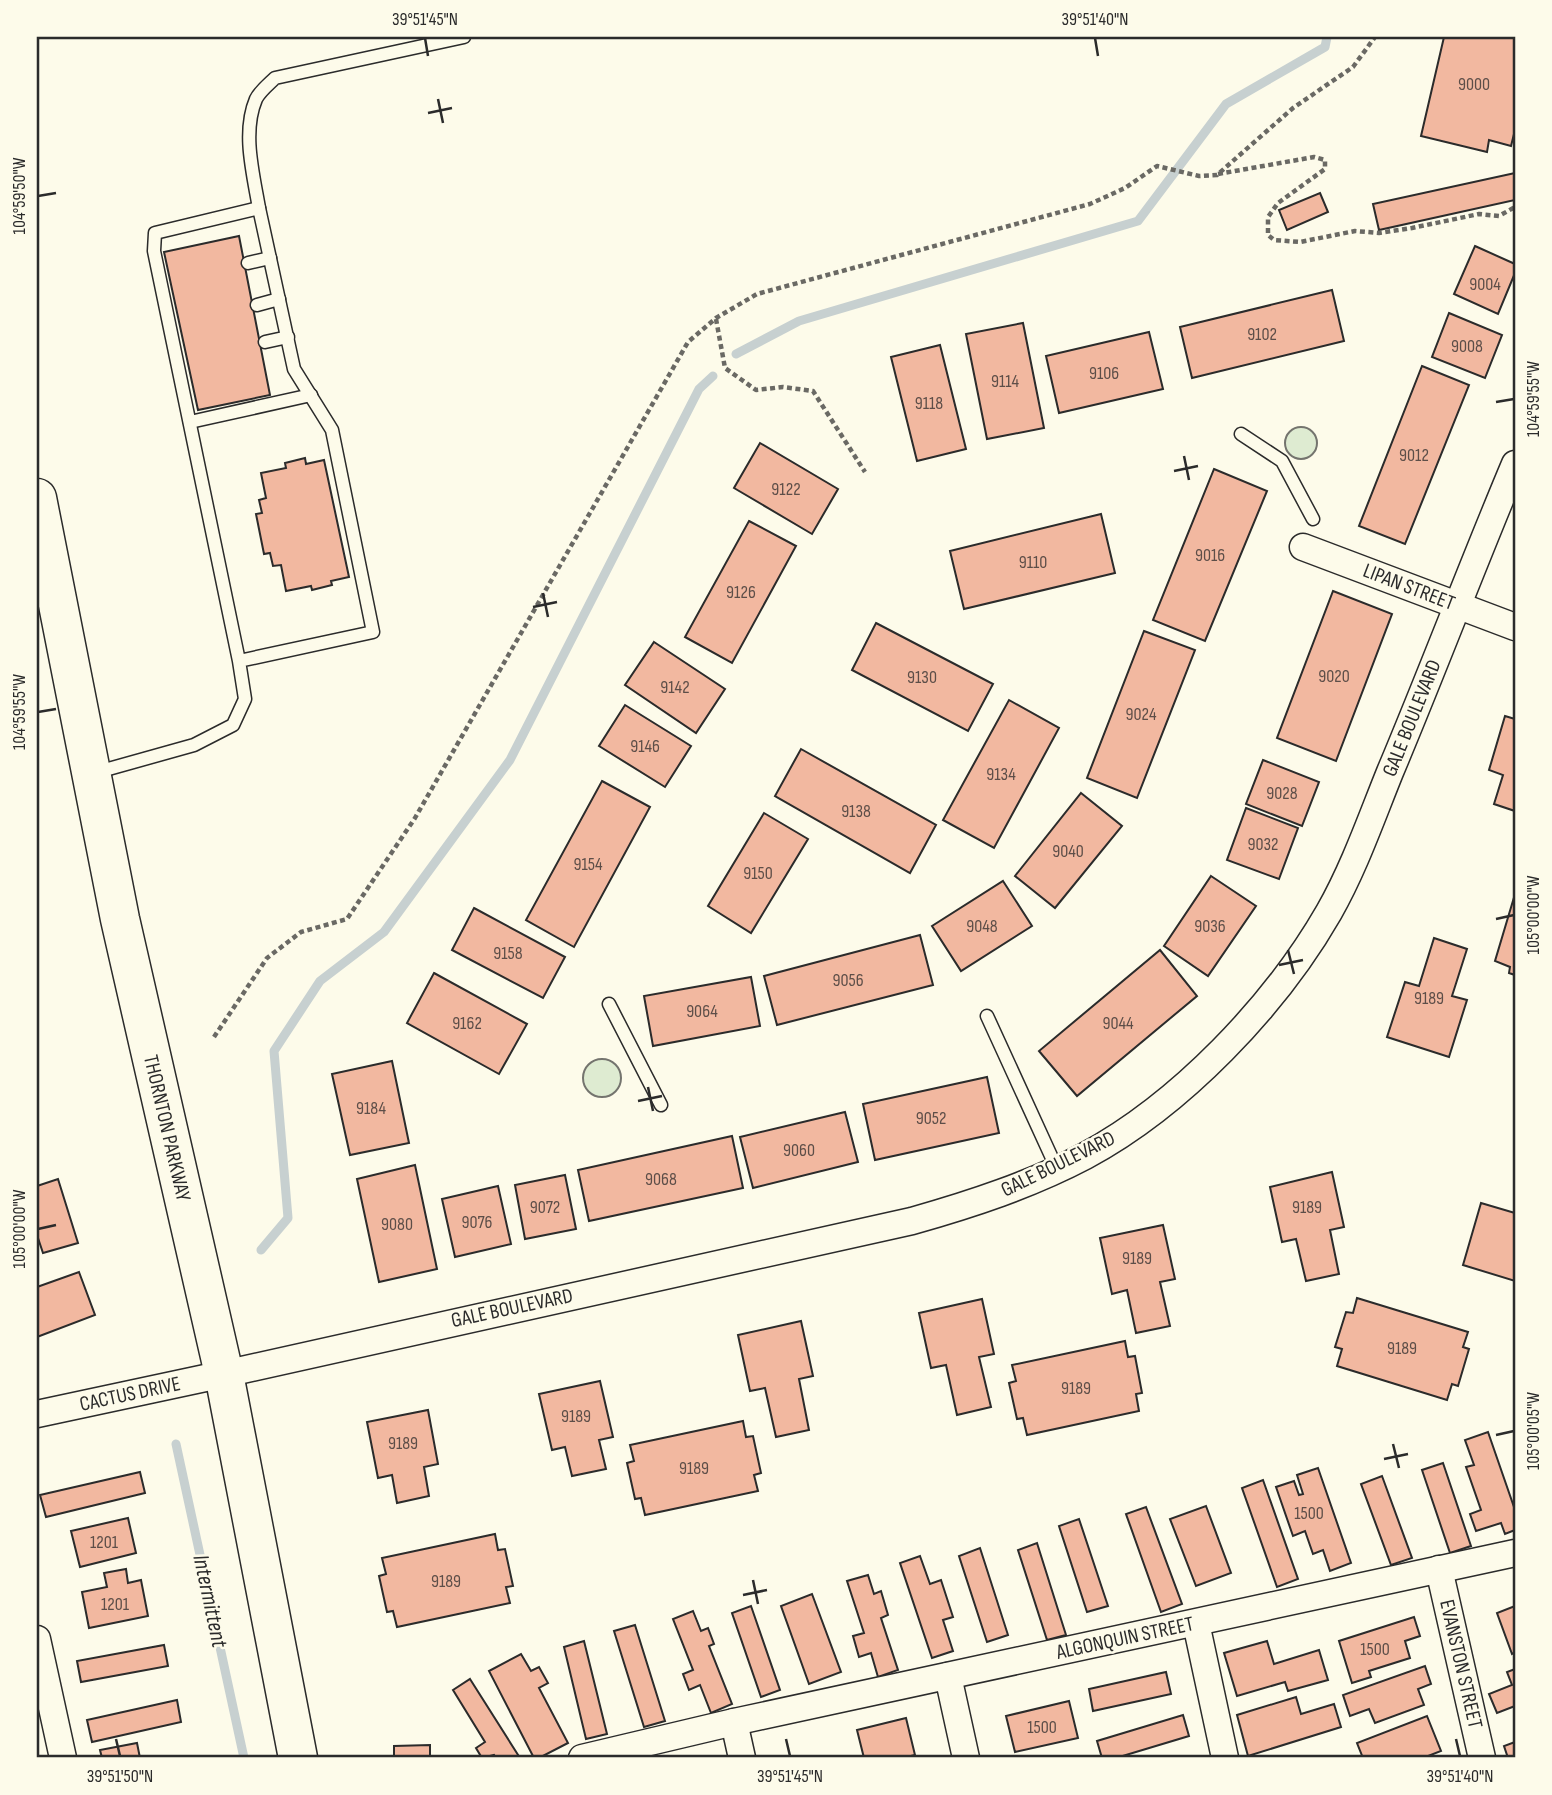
<svg xmlns="http://www.w3.org/2000/svg" width="1552" height="1795" font-family="'Sofia Sans Condensed',sans-serif">
  <style>
    .green { fill: #deebd1; stroke: #74746e; stroke-width: 2 }
    .lines { fill: none; stroke-linecap: round; stroke-linejoin: round }
    .stream { stroke: #c7d0d0; stroke-width: 9 }
    .building { fill: #f2b8a0; stroke: #2b2b2b; stroke-width: 2 }
    .service-casing { stroke: #2b2b2b; stroke-width: 15 }
    .minor-casing { stroke: #2b2b2b; stroke-width: 29 }
    .primary-casing { stroke: #2b2b2b; stroke-width: 41 }
    .path { stroke: #6a6964; stroke-width: 4.5; stroke-dasharray: 5 3.5; stroke-linecap: butt }
    .service { stroke: #fdfbea; stroke-width: 12 }
    .minor { stroke: #fdfbea; stroke-width: 26 }
    .primary { stroke: #fdfbea; stroke-width: 38 }
    .ticks { fill: none; stroke: #2b2b2b; stroke-width: 2.5 }
    .labels { text-anchor: middle; dominant-baseline: central; stroke-width: 5; stroke-linejoin: round; paint-order: stroke }
    .number-label { font-size: 18px; fill: #5d4e48 }
    .street-label { font-size: 21px; fill: #2b2b2b; stroke: #fdfbea }
    .water-label { font-size: 23px; font-style: italic; fill: #2b2b2b; stroke: #fdfbea }
    .neatline { fill: none; stroke: #2b2b2b; stroke-width: 2.5 }
    .ticks-label { font-size: 18px; text-anchor: middle; fill: #2b2b2b }
  </style>
  <rect width="100%" height="100%" fill="#fdfbea"/>
  <g class="green">
    <circle cx="1301" cy="443" r="16"/>
    <circle cx="602" cy="1078" r="19"/>
  </g>
  <g class="lines">
    <g class="stream">
      <path d="M736,354L799,321L1138,221L1226,104L1325,47L1327,37"/>
      <path d="M261,1250L288,1218L274,1051L320,981L384,932L510,760L699,389L713,376"/>
      <path d="M176,1444L244,1758"/>
    </g>
  </g>
  <g class="building">
    <path d="M1444,37H1515V130L1511,146L1489,140L1487,152L1421,136Z"/>
    <path d="M1515,173V200L1379,230L1373,204Z"/>
    <path d="M1320,193L1328,212L1287,230L1279,210Z"/>
    <path d="M239,236L270,395L198,410L164,252Z"/>
    <path d="M1475,246L1515,264V273L1498,314L1454,294Z"/>
    <path d="M1332,290L1344,341L1192,378L1180,327Z"/>
    <path d="M1449,313L1502,335L1485,378L1432,357Z"/>
    <path d="M1023,323L1044,428L987,439L966,334Z"/>
    <path d="M1149,332L1163,389L1059,413L1046,356Z"/>
    <path d="M940,345L966,449L917,461L891,357Z"/>
    <path d="M1422,366L1469,385L1405,544L1359,526Z"/>
    <path d="M760,443L838,489L812,534L734,488Z"/>
    <path d="M305,458L306,464L324,460L349,577L331,581L332,585L312,590L311,586L286,591L281,565L273,566L270,553L264,554L256,514L262,513L259,500L266,498L261,473L286,468L285,463Z"/>
    <path d="M1214,469L1267,491L1205,641L1153,620Z"/>
    <path d="M1101,514L1115,573L964,609L950,551Z"/>
    <path d="M749,521L796,546L732,663L685,637Z"/>
    <path d="M1333,591L1392,614L1336,761L1277,738Z"/>
    <path d="M876,623L993,684L968,731L852,670Z"/>
    <path d="M1144,631L1195,650L1137,798L1087,778Z"/>
    <path d="M654,642L725,689L696,733L625,685Z"/>
    <path d="M1009,700L1059,728L994,848L943,820Z"/>
    <path d="M625,705L691,746L665,787L599,746Z"/>
    <path d="M1505,716L1515,719V811L1494,804L1503,775L1489,770Z"/>
    <path d="M801,749L936,825L910,873L775,796Z"/>
    <path d="M1263,760L1319,782L1302,826L1246,804Z"/>
    <path d="M602,781L650,807L574,947L526,920Z"/>
    <path d="M1081,793L1122,826L1055,908L1015,876Z"/>
    <path d="M1246,808L1298,828L1279,879L1227,860Z"/>
    <path d="M764,813L808,839L751,933L708,906Z"/>
    <path d="M1211,876L1256,906L1208,976L1164,946Z"/>
    <path d="M1003,881L1032,926L961,971L932,926Z"/>
    <path d="M1515,894V975L1509,973L1510,967L1495,961Z"/>
    <path d="M474,908L565,957L543,998L452,950Z"/>
    <path d="M920,935L933,985L777,1025L764,976Z"/>
    <path d="M1434,938L1467,949L1452,996L1467,1000L1449,1057L1387,1037L1405,982L1419,986Z"/>
    <path d="M1160,950L1197,996L1077,1096L1039,1051Z"/>
    <path d="M434,973L527,1024L499,1074L407,1023Z"/>
    <path d="M751,977L760,1026L653,1046L644,996Z"/>
    <path d="M392,1061L409,1143L350,1155L332,1074Z"/>
    <path d="M987,1077L999,1133L875,1160L863,1104Z"/>
    <path d="M845,1112L858,1162L753,1188L740,1137Z"/>
    <path d="M732,1136L743,1188L589,1221L578,1170Z"/>
    <path d="M415,1165L437,1269L379,1282L357,1179Z"/>
    <path d="M1332,1172L1344,1227L1330,1230L1339,1274L1306,1281L1296,1239L1282,1242L1270,1187Z"/>
    <path d="M565,1175L576,1229L525,1239L515,1185Z"/>
    <path d="M58,1179L78,1243L43,1253L37,1235V1186Z"/>
    <path d="M498,1186L511,1244L455,1257L442,1199Z"/>
    <path d="M1481,1203L1515,1213V1281L1463,1265Z"/>
    <path d="M1163,1225L1175,1279L1160,1282L1170,1326L1136,1333L1127,1290L1112,1294L1100,1238Z"/>
    <path d="M79,1272L95,1315L37,1337V1287Z"/>
    <path d="M1357,1298L1468,1332L1463,1347L1469,1349L1458,1386L1452,1384L1447,1400L1337,1366L1342,1349L1335,1347L1346,1312L1353,1313Z"/>
    <path d="M982,1299L994,1354L979,1357L991,1407L957,1415L946,1365L931,1368L919,1313Z"/>
    <path d="M801,1321L813,1376L799,1379L809,1430L776,1437L765,1388L750,1391L738,1335Z"/>
    <path d="M1125,1341L1128,1357L1135,1356L1142,1393L1136,1394L1139,1411L1027,1435L1023,1418L1017,1419L1009,1383L1016,1381L1012,1365Z"/>
    <path d="M600,1381L613,1437L599,1440L606,1469L572,1476L565,1447L552,1450L539,1394Z"/>
    <path d="M428,1410L438,1464L424,1467L429,1496L397,1503L392,1475L378,1478L367,1422Z"/>
    <path d="M743,1421L746,1437L753,1436L761,1473L754,1475L758,1491L645,1515L641,1498L635,1499L627,1463L634,1461L630,1445Z"/>
    <path d="M1488,1432L1515,1510V1530L1505,1534L1501,1523L1476,1531L1470,1514L1481,1510L1466,1467L1474,1465L1465,1440Z"/>
    <path d="M1443,1463L1471,1546L1450,1553L1422,1470Z"/>
    <path d="M1318,1468L1351,1563L1330,1571L1323,1550L1313,1554L1305,1531L1293,1536L1276,1487L1294,1481L1299,1495L1303,1494L1297,1475Z"/>
    <path d="M140,1472L145,1493L46,1517L40,1495Z"/>
    <path d="M1382,1476L1412,1558L1391,1565L1361,1484Z"/>
    <path d="M1263,1480L1298,1579L1277,1587L1242,1488Z"/>
    <path d="M1206,1506L1231,1573L1196,1586L1170,1519Z"/>
    <path d="M1146,1507L1182,1604L1161,1612L1126,1514Z"/>
    <path d="M128,1518L136,1553L80,1567L71,1531Z"/>
    <path d="M1079,1519L1108,1606L1087,1612L1059,1526Z"/>
    <path d="M495,1534L498,1550L505,1549L513,1586L506,1587L510,1603L397,1627L393,1611L387,1612L379,1576L386,1574L382,1558Z"/>
    <path d="M1037,1543L1066,1635L1047,1640L1018,1550Z"/>
    <path d="M980,1548L1008,1635L987,1642L959,1556Z"/>
    <path d="M920,1556L930,1584L941,1580L953,1617L943,1620L953,1651L932,1658L900,1563Z"/>
    <path d="M126,1569L128,1583L141,1580L148,1616L89,1628L82,1592L107,1587L104,1573Z"/>
    <path d="M868,1575L874,1594L881,1591L888,1615L881,1618L898,1670L878,1677L871,1653L859,1657L853,1636L864,1633L847,1581Z"/>
    <path d="M812,1594L841,1672L809,1684L781,1606Z"/>
    <path d="M751,1606L780,1690L761,1697L732,1613Z"/>
    <path d="M1515,1606V1652L1512,1654L1497,1613Z"/>
    <path d="M693,1611L701,1631L708,1628L714,1644L709,1646L732,1704L711,1713L700,1685L689,1690L683,1674L693,1670L673,1619Z"/>
    <path d="M1414,1617L1420,1636L1405,1641L1410,1658L1369,1671L1371,1677L1352,1683L1339,1641Z"/>
    <path d="M635,1625L665,1721L644,1727L614,1631Z"/>
    <path d="M584,1641L607,1734L586,1739L564,1647Z"/>
    <path d="M1267,1641L1274,1664L1319,1650L1328,1680L1288,1691L1285,1682L1237,1696L1224,1653Z"/>
    <path d="M164,1645L168,1666L81,1682L77,1661Z"/>
    <path d="M521,1654L531,1671L539,1667L548,1683L539,1688L568,1743L539,1758H534L489,1671Z"/>
    <path d="M1425,1666L1431,1684L1418,1689L1424,1705L1375,1723L1369,1709L1350,1716L1343,1695Z"/>
    <path d="M1515,1669V1706L1497,1713L1489,1694L1512,1685L1507,1672Z"/>
    <path d="M1166,1672L1171,1694L1093,1711L1089,1689Z"/>
    <path d="M470,1679L520,1758H496L494,1755L482,1758L476,1748L485,1742L453,1690Z"/>
    <path d="M1296,1697L1301,1714L1334,1704L1341,1727L1248,1756L1237,1715Z"/>
    <path d="M177,1700L181,1722L92,1742L87,1720Z"/>
    <path d="M1069,1701L1078,1738L1015,1752L1006,1716Z"/>
    <path d="M1183,1715L1189,1736L1116,1758H1102L1097,1741Z"/>
    <path d="M1427,1716L1441,1751L1423,1758H1363L1357,1743Z"/>
    <path d="M906,1718L915,1755L902,1758H864L857,1730Z"/>
    <path d="M1515,1742V1758H1508L1504,1746Z"/>
    <path d="M137,1743L140,1758H102L100,1750Z"/>
    <path d="M430,1745V1758H394V1746Z"/>
  </g>
  <g class="lines">
    <defs>
      <g id="service">
        <path d="M259,208C253,173 242,132 256,99C260,91 269,84 275,78L464,37"/>
        <path d="M248,263L270,258"/>
        <path d="M257,305L279,299"/>
        <path d="M265,342L288,337"/>
        <path d="M190,422L311,395"/>
        <path d="M1241,434L1282,461L1313,519"/>
        <path d="M94,773L194,745L233,725L245,699L239,661L154,251L155,233L259,208L294,369L332,430L373,632L239,661"/>
        <path d="M609,1004L661,1105"/>
        <path d="M987,1016L1057,1169"/>
      </g>
      <g id="minor">
        <path d="M1303,547L1515,627"/>
        <path d="M37,1414L224,1374L912,1221C972,1204 1030,1185 1085,1156C1180,1105 1275,1006 1329,912C1354,868 1371,819 1390,772C1433,670 1472,566 1515,464"/>
        <path d="M1439,1569L1482,1758"/>
        <path d="M1196,1623L1225,1758"/>
        <path d="M37,1639L63,1758"/>
        <path d="M948,1676L966,1758"/>
        <path d="M734,1722L742,1758"/>
        <path d="M582,1758L734,1722L1515,1553"/>
      </g>
      <path id="primary" d="M37,498L120,919L224,1374L298,1758"/>
    </defs>
    <use href="#service" class="service-casing"/>
    <use href="#minor" class="minor-casing"/>
    <use href="#primary" class="primary-casing"/>
    <g class="path">
      <path d="M1218,174L1314,157L1325,160V169L1278,203L1268,217V235L1274,240L1300,242L1355,231L1379,233L1412,228L1479,214L1499,216L1515,207"/>
      <path d="M716,319L725,368L756,390L783,387L813,391L865,472"/>
      <path d="M214,1037L267,958L301,932L347,919L415,818L688,342L716,318L757,294L1090,204L1125,188L1157,166L1199,176L1217,175L1293,108L1353,67L1375,37"/>
    </g>
    <use href="#service" class="service"/>
    <use href="#minor" class="minor"/>
    <use href="#primary" class="primary"/>
  </g>
  <path class="ticks" d="M425,38L428,56M1095,38L1098,56M438,99L443,123M428,113L452,108M38,196L56,193M1496,402L1514,399M1184,456L1189,480M1174,471L1198,466M543,593L548,617M533,607L557,602M38,712L56,709M1496,919L1514,915M1288,950L1294,974M1279,965L1303,960M648,1087L653,1111M638,1101L662,1096M38,1229L56,1225M1496,1435L1514,1431M1393,1444L1399,1468M1384,1459L1408,1454M753,1580L758,1604M743,1595L767,1590M116,1739L120,1756M786,1739L790,1756M1456,1739L1460,1756"/>
  <g class="labels">
    <g class="number-label">
      <text x="1474" y="84">9000</text>
      <text x="1485" y="284">9004</text>
      <text x="1262" y="334">9102</text>
      <text x="1467" y="346">9008</text>
      <text x="1104" y="373">9106</text>
      <text x="1005" y="381">9114</text>
      <text x="929" y="403">9118</text>
      <text x="1414" y="455">9012</text>
      <text x="786" y="489">9122</text>
      <text x="1210" y="555">9016</text>
      <text x="1033" y="562">9110</text>
      <text x="741" y="592">9126</text>
      <text x="1334" y="676">9020</text>
      <text x="922" y="677">9130</text>
      <text x="675" y="687">9142</text>
      <text x="1141" y="714">9024</text>
      <text x="645" y="746">9146</text>
      <text x="1001" y="774">9134</text>
      <text x="1282" y="793">9028</text>
      <text x="856" y="811">9138</text>
      <text x="1263" y="844">9032</text>
      <text x="1068" y="851">9040</text>
      <text x="588" y="864">9154</text>
      <text x="758" y="873">9150</text>
      <text x="982" y="926">9048</text>
      <text x="1210" y="926">9036</text>
      <text x="508" y="953">9158</text>
      <text x="848" y="980">9056</text>
      <text x="1429" y="998">9189</text>
      <text x="702" y="1011">9064</text>
      <text x="467" y="1023">9162</text>
      <text x="1118" y="1023">9044</text>
      <text x="371" y="1108">9184</text>
      <text x="931" y="1118">9052</text>
      <text x="799" y="1150">9060</text>
      <text x="661" y="1179">9068</text>
      <text x="545" y="1207">9072</text>
      <text x="1307" y="1207">9189</text>
      <text x="477" y="1222">9076</text>
      <text x="397" y="1224">9080</text>
      <text x="1137" y="1258">9189</text>
      <text x="1402" y="1348">9189</text>
      <text x="1076" y="1388">9189</text>
      <text x="576" y="1416">9189</text>
      <text x="403" y="1443">9189</text>
      <text x="694" y="1468">9189</text>
      <text x="1309" y="1513">1500</text>
      <text x="104" y="1542">1201</text>
      <text x="446" y="1581">9189</text>
      <text x="115" y="1604">1201</text>
      <text x="1375" y="1649">1500</text>
      <text x="1042" y="1727">1500</text>
    </g>
    <g class="street-label">
      <text transform="translate(1409 587) rotate(21)">LIPAN STREET</text>
      <text transform="translate(1412 718) rotate(-68)">GALE BOULEVARD</text>
      <text transform="translate(167 1128) rotate(77)">THORNTON PARKWAY</text>
      <text transform="translate(1058 1164) rotate(-26)">GALE BOULEVARD</text>
      <text transform="translate(512 1308) rotate(-12)">GALE BOULEVARD</text>
      <text transform="translate(130 1394) rotate(-12)">CACTUS DRIVE</text>
      <text transform="translate(1125 1638) rotate(-12)">ALGONQUIN STREET</text>
      <text transform="translate(1461 1664) rotate(77)">EVANSTON STREET</text>
    </g>
    <g class="water-label">
      <text transform="translate(210 1601) rotate(78)">Intermittent</text>
    </g>
  </g>
  <rect width="1552" height="1795" fill="none" stroke="#fdfbea" stroke-width="77"/>
  <rect x="38" y="38" width="1476" height="1718" class="neatline"/>
  <g class="ticks-label">
    <text x="425" y="25">39°51'45"N</text>
    <text x="1095" y="25">39°51'40"N</text>
    <text transform="translate(19 196) rotate(-90)" y="6">104°59'50"W</text>
    <text transform="translate(1533 399) rotate(-90)" y="6">104°59'55"W</text>
    <text transform="translate(19 712) rotate(-90)" y="6">104°59'55"W</text>
    <text transform="translate(1533 915) rotate(-90)" y="6">105°00'00"W</text>
    <text transform="translate(19 1229) rotate(-90)" y="6">105°00'00"W</text>
    <text transform="translate(1533 1431) rotate(-90)" y="6">105°00'05"W</text>
    <text x="120" y="1782">39°51'50"N</text>
    <text x="790" y="1782">39°51'45"N</text>
    <text x="1460" y="1782">39°51'40"N</text>
  </g>
</svg>
